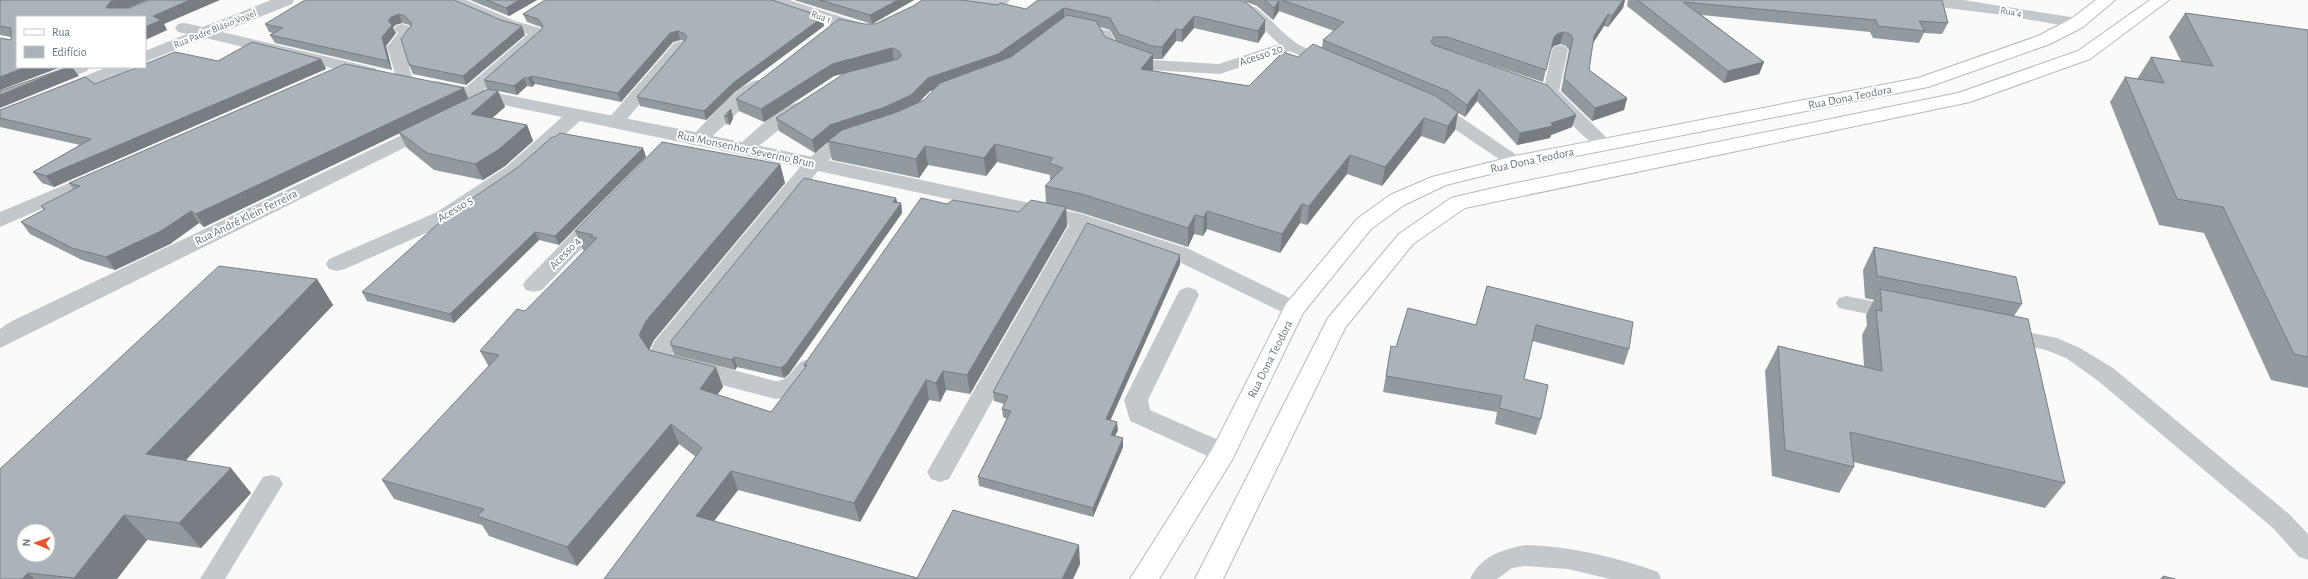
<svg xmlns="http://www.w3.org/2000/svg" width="2308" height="579" font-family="'Alegreya Sans',sans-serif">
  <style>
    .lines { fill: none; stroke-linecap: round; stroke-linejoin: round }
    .secondary-casing { stroke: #b3babf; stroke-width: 2 }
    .service { fill: #c3c8cc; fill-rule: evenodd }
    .minor { fill: #c3c8cc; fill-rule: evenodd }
    .secondary { fill: #fff; fill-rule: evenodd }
    .wall { fill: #929a9f; fill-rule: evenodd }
    .shaded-wall { fill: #777d82 }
    .building { fill: #aab3b9; stroke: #777d82; fill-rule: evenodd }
    .labels { text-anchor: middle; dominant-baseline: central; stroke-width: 4; stroke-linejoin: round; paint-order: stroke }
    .far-street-label { font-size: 10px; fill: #657683; stroke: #fff }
    .street-label { font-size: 12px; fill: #657683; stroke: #fff }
  </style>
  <rect width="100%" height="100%" fill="#fafaf8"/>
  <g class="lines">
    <defs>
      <g id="secondary">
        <path d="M2096,0H2115L2083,27L2050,44L1928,87L1515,168L1446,185L1404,205L1371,229L1303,313L1232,460L1159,579H1130L1213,448L1286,304L1357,219L1390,195L1432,177L1515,156L1918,78L2038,36L2071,19Z"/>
        <path d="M2150,0H2169L2090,59L1970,102L1465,208L1413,244L1345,328L1223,579H1195L1328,318L1399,234L1451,198L1502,186L1958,93L2078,51Z"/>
      </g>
    </defs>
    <use href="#secondary" class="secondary-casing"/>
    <g class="service">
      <path d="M445,0H466L515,21L540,28L545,35L476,97H464L462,93L464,89L528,34L505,27L448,3Z"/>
      <path d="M957,0H1010C999,15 974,7 960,3Z"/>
      <path d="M1213,0C1266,0 1259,15 1295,42C1305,50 1322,54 1335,59L1337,62L1335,65L1329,67L1289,51L1220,74L1149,70L1106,53L1098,37L1072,31L1070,28L1072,25L1078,23L1110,31L1118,47L1152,60L1219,64L1279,44L1247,13L1216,3Z"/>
      <path d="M402,24L408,26L414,33L403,47L413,80L411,83H399L397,80L387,47L398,33L394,29L396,26Z"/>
      <path d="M680,41L686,43L688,46L686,49L621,126H609L606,122L609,118L674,43Z"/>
      <path d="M1560,45L1566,47L1568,50L1559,91L1614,145L1611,149H1599L1579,132L1543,92L1552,50L1554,47Z"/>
      <path d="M757,80L763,81L765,85L763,89L705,143H693L690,139L693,135C708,120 737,85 757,80Z"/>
      <path d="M799,102L805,103L807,107L749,154H737L734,150L737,146C755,132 776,108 799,102Z"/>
      <path d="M1434,102L1440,103L1521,158L1524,162L1521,166H1509L1428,111L1426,107L1428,103Z"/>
      <path d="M853,133L859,134L862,138L859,142L845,147L820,167H808L805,163L808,159L833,139Z"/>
      <path d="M1846,296L1897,306L1904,308L1907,313L1904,318L1897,320L1839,308L1836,303L1839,298Z"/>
      <path d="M2007,328L2057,338L2080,348L2113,368L2289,514L2308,534V560L2299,557L2273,528L2097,380L2066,358L2046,350L2000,340L1997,335L2000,330Z"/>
      <path d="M271,475L279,477L283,484L225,579H200L263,477Z"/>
      <path d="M1525,545C1569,546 1616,557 1658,572L1661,579H1610L1568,569L1525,566L1512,568L1497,579H1470C1481,556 1501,550 1525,545Z"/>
    </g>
    <g class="minor">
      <path d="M271,0H294L292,4L222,32L375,68L378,72L375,76L369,77L206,38L145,62V51L187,34L178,32L175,28L178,24L184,23L203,27Z"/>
      <path d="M764,0H789L870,26L873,30L870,34H858L766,4Z"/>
      <path d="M1914,0H1963L2077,18L2083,19L2086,23L2083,27L2077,28L2003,15L1922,5L1916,4Z"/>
      <path d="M65,67H90L87,71L0,104V92Z"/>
      <path d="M107,67H131L128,71L68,96H56L53,92L56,88Z"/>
      <path d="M436,81L680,129L1082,214L1189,249L1302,304L1305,309L1302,314L1294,317L1286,314L1173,259L1087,230L949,479L940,482L931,479L927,472L1069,225L818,171L672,354L775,381C797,381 792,354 816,361L820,367C809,386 798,398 775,399L657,368L648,355L655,341L800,167L580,121L520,175L451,222L345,269L337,271L329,269L326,264L329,259L437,212L506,167L562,117L430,90L427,86L430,82Z"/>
      <path d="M429,122L436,124L438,128L436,132L0,348V329L10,322Z"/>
      <path d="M100,170L107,172L110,176L107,180L0,227V212Z"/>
      <path d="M599,211L606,213L609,218L606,223L542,290L534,292L526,290L523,285L526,280L592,213Z"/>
      <path d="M1188,287L1196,290L1199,295L1148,400L1150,410L1232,446L1236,453L1232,460L1223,463L1130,421L1124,400L1177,295L1180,290Z"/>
    </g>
    <use href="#secondary" class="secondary"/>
  </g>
  <g class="wall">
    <path d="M0,0H147L127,8L164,24L167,30L145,40V17H17V67H61L0,90L11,40V37L0,35Z"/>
    <path d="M454,0L525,35L466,85L413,74L409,65L410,26L409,25L402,23L395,25L393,28L396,33L386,46L392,70L275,43L270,35L273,33L269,32L265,24Z"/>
    <path d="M470,0H537L509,16Z"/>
    <path d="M794,0H914L872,24L1026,9L1038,0L1265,20V32L1258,43L1194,28L1182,42L1176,41L1162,59H1153V71L1249,86L1298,57L1322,48L1323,40L1334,31L1279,11L1273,20L1257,6L1241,0H1625L1623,8L1608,27L1604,26L1592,44L1589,70L1627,98L1624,110L1592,121L1561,91L1569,50L1566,46L1560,44L1554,46L1551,49L1543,82L1444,49H1443L1576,115L1572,127L1551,135L1550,138L1517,145L1477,101L1465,117L1458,113L1455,130L1444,144L1421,136L1382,186L1347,174L1307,225L1300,223L1280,253L1207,229L1203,236L1194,234L1188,247L1082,213L1066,209L1067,226L970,394L946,390L940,402L929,400L860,522L738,490L714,521L917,578L1080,564L1073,579H604L696,457L679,444L577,566L489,536L482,525L394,499L382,480L489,367L480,351L525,311L586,251L583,250L575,231L780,164L785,183L654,340L649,350L723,387L717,395L771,412L805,368L804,365L947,204L1019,212L1046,203L1045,186L1050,181V175L997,162L986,176L928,165L919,178L832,160L828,142L815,153L779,131L776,118L894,61L834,76L764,122L739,111L736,99L865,24H872ZM1100,27L1110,30L1116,41L1105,37ZM935,89L924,100L918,103L930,91Z"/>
    <path d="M1628,0H1942L1948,23L1942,34L1924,33L1919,43L1873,38L1870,32L1702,15L1764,62L1759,74L1724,83L1627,6Z"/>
    <path d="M2185,13L2308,30V388L2271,380L2204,233L2159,225L2110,102L2125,77L2137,79L2151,57L2181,61L2169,37Z"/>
    <path d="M523,14L824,26L735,92L706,120L640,106L637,97L684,41L680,40L673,42L621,102L535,84L532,87L527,86L517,95L498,91L505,107L492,118L527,125L533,141L505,166L483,180L434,170L407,148L399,133L204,227L199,223L170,244L115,270L82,260L30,234L21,222L44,210L41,206L74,190L69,183L469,98L487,89L484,80L541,30L542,28L541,27L527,22Z"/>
    <path d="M321,59L326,69L54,187L42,183L33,172L80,145L0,127V110L95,84L218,61Z"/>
    <path d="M731,109L733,118L730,125L726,124L724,116Z"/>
    <path d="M643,148L646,157L559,245L539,240L454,323L367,301L362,292Z"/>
    <path d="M896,198L897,202L901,203L902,213L789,374L784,378L737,367L735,370L674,355L671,345Z"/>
    <path d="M1874,247L2022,304L2014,316L2065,483L2045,508L1853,462L1854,467L1839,493L1772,476L1765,371L1778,346L1864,366L1862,335L1867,325L1866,315L1874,300L1865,298L1863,270Z"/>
    <path d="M1180,255V264L1110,420L1118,430L1115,436L1123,447L1093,517L979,486L978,477L1007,419L1003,417L1002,409L1004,404L994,401L993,392Z"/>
    <path d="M317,279L333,305L186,460L251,493L201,548L147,540L117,579H0Z"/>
    <path d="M1487,286L1629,349L1624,365L1532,341L1524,379L1541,419L1536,435L1495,424L1497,412L1383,392L1391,346L1396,347L1476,325Z"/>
    <path d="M2163,576L2175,579H2160Z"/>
  </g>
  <g class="shaded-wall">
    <path d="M116,0H147L116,13L106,8L110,2Z"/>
    <path d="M190,0H220L164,24L167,30L145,40V27L153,16Z"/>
    <path d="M519,0H537L509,16L506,8Z"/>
    <path d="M898,0H914L872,24L870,15Z"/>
    <path d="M1279,0V11L1273,20L1274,8Z"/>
    <path d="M1623,0H1625L1623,8L1608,27L1612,16Z"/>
    <path d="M1064,8V20L999,66L930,91L913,108L833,138L815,153L812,140L830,125Z"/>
    <path d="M399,14L402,23L395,25L393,28L396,33L386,46L392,70L388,61L382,37L391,17Z"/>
    <path d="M1608,14L1604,26L1590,48L1594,36Z"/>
    <path d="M1194,16V28L1182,42V30Z"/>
    <path d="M823,17L824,26L735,92L706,120L704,111L733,83Z"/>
    <path d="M1265,20V32L1258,43V31Z"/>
    <path d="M522,26L525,35L466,85L463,76Z"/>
    <path d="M1176,29V41L1162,59V47Z"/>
    <path d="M678,31L680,40L673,42L621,102L618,93L670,33Z"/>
    <path d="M1564,32L1560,44L1554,46L1551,49L1554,37L1557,34Z"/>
    <path d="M892,48L894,61L834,76L764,122L761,109L832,64Z"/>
    <path d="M1153,54V72L1141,69Z"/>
    <path d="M321,59L326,69L54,187L46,176Z"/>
    <path d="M1764,62L1759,74L1724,83L1728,71Z"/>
    <path d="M26,67H61L0,90V77Z"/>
    <path d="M69,67H72L79,76L0,108V95Z"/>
    <path d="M531,76L535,84L532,87L528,78Z"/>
    <path d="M524,78L527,86L517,95L514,86Z"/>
    <path d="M464,88L469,100L204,227L196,214Z"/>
    <path d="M1479,89L1477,101L1465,117L1467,105Z"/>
    <path d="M498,91L505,107L478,130L471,114Z"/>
    <path d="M1627,98L1624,110L1592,121L1595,108Z"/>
    <path d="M731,109L733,118L730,125L727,116Z"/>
    <path d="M1458,112L1455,130L1444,144L1448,126Z"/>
    <path d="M1576,115L1572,127L1551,135L1550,138L1517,145L1520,133Z"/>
    <path d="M1424,118L1421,136L1382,186L1385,167Z"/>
    <path d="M527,125L533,141L505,166L483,180L475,164Z"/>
    <path d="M995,144L997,162L986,176L984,158Z"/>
    <path d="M925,146L928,165L919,178L916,159Z"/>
    <path d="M643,148L646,157L559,245L555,236Z"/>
    <path d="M1350,155L1347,174L1307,225L1309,206Z"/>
    <path d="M780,164L785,183L654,340L647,354L639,335L646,321Z"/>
    <path d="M896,198L898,207L893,202Z"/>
    <path d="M901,203L902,213L789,374L784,378L781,368Z"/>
    <path d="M1302,204L1300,223L1280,253L1282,234Z"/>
    <path d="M1066,207L1067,226L970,394L967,375Z"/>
    <path d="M191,211L199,223L170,244L115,270L106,257Z"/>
    <path d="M1207,211V229L1203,236L1204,217Z"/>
    <path d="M1195,215L1194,234L1188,247V228Z"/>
    <path d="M535,232L539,240L454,323L450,314Z"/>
    <path d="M1180,255V264L1107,428L1106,419Z"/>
    <path d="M317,279L333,305L168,479L146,454Z"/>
    <path d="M734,357L737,367L735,370L732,360Z"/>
    <path d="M716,367L723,387L707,409L700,389Z"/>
    <path d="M943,371L946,390L940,402L936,383Z"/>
    <path d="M926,380L929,400L860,522L854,503Z"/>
    <path d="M1117,422L1118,430L1111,444V435Z"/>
    <path d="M671,424L679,444L577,566L567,547Z"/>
    <path d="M1123,438V447L1093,517V508Z"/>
    <path d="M231,468L251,493L201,548L179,523Z"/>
    <path d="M731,471L738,490L703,535L696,516Z"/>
    <path d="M124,515L147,540L117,579H75L74,578Z"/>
    <path d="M1079,545L1080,564L1073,579H1062Z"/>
    <path d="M28,573L35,579H22Z"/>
  </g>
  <g class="building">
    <path d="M0,0H116L110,2L106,8H129L149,0H190L153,16L161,20L145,27V17H17V67H26L0,77V38L11,40V28L0,26Z"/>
    <path d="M305,0H454L501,20L522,26L463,76L409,65L401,39L412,24L405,16L399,14L391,17L388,21L392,25L382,37L388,61L270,35L283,28L265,24Z"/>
    <path d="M487,0H519L506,8Z"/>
    <path d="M545,0H772L823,17L733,83L704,111L637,97L687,38L685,34L678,31L670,33L618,93L531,76L528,78H524L514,86L484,80L541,30L543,26L538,19L523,14Z"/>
    <path d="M820,0H898L870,15Z"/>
    <path d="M922,0H961L998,5L1000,3L1026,9L1038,0H1156L1158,1L1159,0H1239L1247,3L1265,20L1258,31L1194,16L1182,30L1176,29L1162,47L1152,46L1119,34L1110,18L1064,8L998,54L928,78L911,95L885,107L830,125L812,140L776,118L845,73L898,59L901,56L899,51L892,48L832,64L761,109L736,99L839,19L865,24H875L913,6Z"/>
    <path d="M1265,0H1279L1274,8Z"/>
    <path d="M1282,0H1623L1612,16L1608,14L1594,36L1589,70L1627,98L1595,108L1564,78L1573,38L1570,34L1564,32L1557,34L1554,37L1546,70L1447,37H1433L1431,42L1434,45L1547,85L1576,115L1551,123L1553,126L1520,133L1479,89L1467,105L1448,91L1323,40L1344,22Z"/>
    <path d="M1638,0H1942L1948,23L1919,21L1925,31L1878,26L1876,20L1683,2L1764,62L1728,71Z"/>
    <path d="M2185,13L2308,30V357L2294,354L2223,207L2177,199L2125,77L2164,83L2151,57L2213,66Z"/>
    <path d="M1067,15L1096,21L1105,37L1153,54L1141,69L1249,86L1283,52L1298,57L1313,44L1436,96L1458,112L1448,126L1424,118L1385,167L1350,155L1309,206L1302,204L1282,234L1207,211L1204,217L1195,215L1188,228L1082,194L1045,186L1063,168L1049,163L1053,158L995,144L984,158L925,146L916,159L828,141L842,130L897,112L924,100L940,83L1011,57Z"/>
    <path d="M252,42L321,59L46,176L33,172L91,139L0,118V110L85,77L95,84L138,67H145V64L175,52L218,61Z"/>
    <path d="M345,64L464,88L196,214L191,211L161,231L106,257L72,248L21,222L45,209L41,206L80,186L69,183Z"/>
    <path d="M69,67L0,95V91Z"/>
    <path d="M488,89L498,91L471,114L527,125L498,150L475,164L427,153L399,132Z"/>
    <path d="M731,109L727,116H724Z"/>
    <path d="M560,133L643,148L555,236L535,232L450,314L362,292L449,214L517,168L552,137H555Z"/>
    <path d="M662,142L780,164L646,321L639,335L649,350L716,367L700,389L771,412L807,365H804L921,198L947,204L953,200L1019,212L1031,200L1066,207L967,375L943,371L936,383L926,380L854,503L731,471L696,516L917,578L953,510L1079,545L1062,579H604L702,448L671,424L567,547L477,516L484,509L382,480L499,355L480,351L517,309L525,311L597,238L590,237L593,235L575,231Z"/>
    <path d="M804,178L896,198L893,202L901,203L786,364L781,368L734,357L732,360L671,345V341Z"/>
    <path d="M1087,223L1180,255L1106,419L1117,422L1111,435L1123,438L1093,508L978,477L1011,411L1002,409L1008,396L993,392Z"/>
    <path d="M1874,247L2016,277L2022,304L1877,276Z"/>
    <path d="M219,266L317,279L146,454L231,468L179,523L124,515L74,578L28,573L22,579H0V469ZM24,531H48V555H24Z"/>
    <path d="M1487,286L1633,322L1629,349L1536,325L1524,379L1548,385L1541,419L1499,408L1502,396L1386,376L1391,346L1396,347L1408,308L1476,325Z"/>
    <path d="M1880,289L2028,319L2065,483L1850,432L1854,467L1785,450L1778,346L1882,371L1876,310L1882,311Z"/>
    <path d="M2163,576L2175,579H2164Z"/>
  </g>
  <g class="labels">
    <g class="far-street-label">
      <text transform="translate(2011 12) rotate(9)">Rua 4</text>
      <text transform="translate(821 17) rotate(19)">Rua 1</text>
      <text transform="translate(215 29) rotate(-22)">Rua Padre Blásio Vogel</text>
    </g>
    <g class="street-label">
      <text transform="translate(1261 55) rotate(-19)">Acesso 20</text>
      <text transform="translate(1850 97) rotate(-11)">Rua Dona Teodora</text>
      <text transform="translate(746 149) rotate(12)">Rua Monsenhor Severino Brun</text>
      <text transform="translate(1532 160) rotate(-12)">Rua Dona Teodora</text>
      <text transform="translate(455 209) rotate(-31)">Acesso 5</text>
      <text transform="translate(246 217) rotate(-26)">Rua André Klein Ferreira</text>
      <text transform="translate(565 253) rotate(-46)">Acesso 4</text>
      <text transform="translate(1270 359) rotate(-63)">Rua Dona Teodora</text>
    </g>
  </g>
  <rect x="16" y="16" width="130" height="52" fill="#ffffff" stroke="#c1c8cd"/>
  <rect x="24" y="29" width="20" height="6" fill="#ffffff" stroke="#c1c8cd"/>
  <text x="52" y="36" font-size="12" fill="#657683">Rua</text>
  <rect x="24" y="46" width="20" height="12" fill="#aab3b9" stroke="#c1c8cd"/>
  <text x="52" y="56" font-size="12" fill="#657683">Edifício</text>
  <g transform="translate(36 543) rotate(272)"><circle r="19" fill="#ffffff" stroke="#c1c8cd"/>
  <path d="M0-3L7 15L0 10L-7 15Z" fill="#e4572e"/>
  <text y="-6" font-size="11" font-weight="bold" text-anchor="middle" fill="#657683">N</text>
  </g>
</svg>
